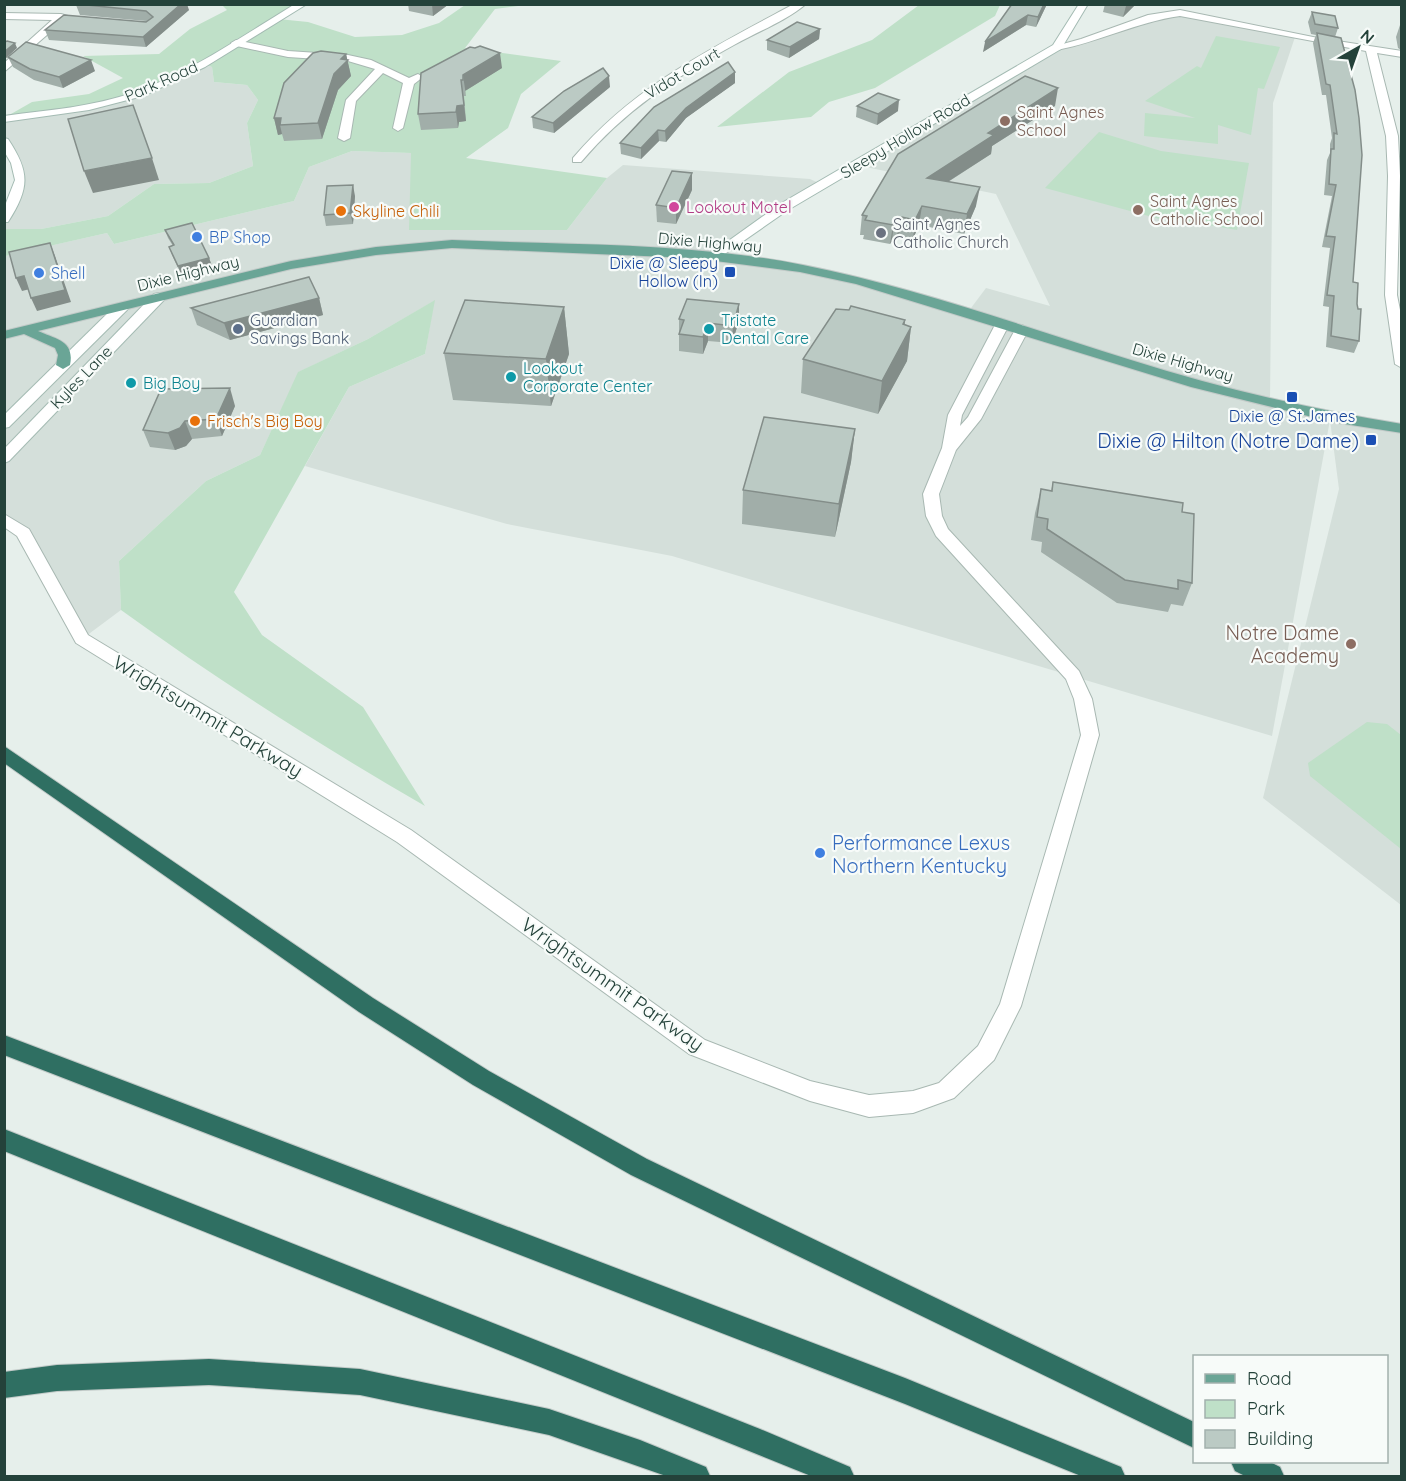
<svg xmlns="http://www.w3.org/2000/svg" width="1406" height="1481" font-family="Quicksand,sans-serif">
  <style>
    .built { fill: #d4dfda }
    .green { fill: #bfe0c8 }
    .lines { fill: none; stroke-linecap: round; stroke-linejoin: round }
    .street-casing { stroke: #a8b8b2; stroke-width: 2 }
    .secondary-casing { stroke: #a4bbb3; stroke-width: 2 }
    .primary-casing { stroke: #c2cac8; stroke-width: 2 }
    .highway-casing { stroke: #c2cac8; stroke-width: 2 }
    .street { fill: #fff; fill-rule: evenodd }
    .secondary { fill: #fff; fill-rule: evenodd }
    .primary { fill: #6aa596; fill-rule: evenodd }
    .highway { fill: #2f6f62; fill-rule: evenodd }
    .wall { fill: #a1aea9 }
    .shaded-wall { fill: #838d89 }
    .building { fill: #bbcac4; stroke: #838d89; stroke-width: 1.5 }
    .education-dot { fill: #8d6e63; stroke: #f7fbf9; stroke-width: 2 }
    .hotel-dot { fill: #d1479c; stroke: #f7fbf9; stroke-width: 2 }
    .food-dot { fill: #e8710a; stroke: #f7fbf9; stroke-width: 2 }
    .worship-dot { fill: #6b7280; stroke: #f7fbf9; stroke-width: 2 }
    .shop-dot { fill: #3f7fe0; stroke: #f7fbf9; stroke-width: 2 }
    .transit-dot { fill: #1a4fb4; stroke: #f7fbf9; stroke-width: 2 }
    .service-dot { fill: #5c6f8a; stroke: #f7fbf9; stroke-width: 2 }
    .culture-dot { fill: #0f9aa8; stroke: #f7fbf9; stroke-width: 2 }
    .labels { text-anchor: middle; dominant-baseline: central; stroke-width: 4.5; stroke-linejoin: round; paint-order: stroke }
    .far-street-label { font-size: 16px; fill: #24423a; stroke: #f7fbf9 }
    .far-education-label { font-size: 16px; fill: #785e54; stroke: #f7fbf9; text-anchor: start }
    .far-hotel-label { font-size: 16px; fill: #b23c85; stroke: #f7fbf9; text-anchor: start }
    .far-food-label { font-size: 16px; fill: #c56008; stroke: #f7fbf9; text-anchor: start }
    .far-worship-label { font-size: 16px; fill: #5b616d; stroke: #f7fbf9; text-anchor: start }
    .far-shop-label { font-size: 16px; fill: #366cbe; stroke: #f7fbf9; text-anchor: start }
    .far-transit-label { font-size: 16px; fill: #164399; stroke: #f7fbf9; text-anchor: end }
    .far-service-label { font-size: 16px; fill: #4e5e75; stroke: #f7fbf9; text-anchor: start }
    .far-culture-label { font-size: 16px; fill: #0d838f; stroke: #f7fbf9; text-anchor: start }
    .transit-label { font-size: 20px; fill: #164399; stroke: #f7fbf9; text-anchor: end }
    .education-label { font-size: 20px; fill: #785e54; stroke: #f7fbf9; text-anchor: end }
    .street-label { font-size: 20px; fill: #24423a; stroke: #f7fbf9 }
    .shop-label { font-size: 20px; fill: #366cbe; stroke: #f7fbf9; text-anchor: start }
  </style>
  <rect width="100%" height="100%" fill="#e6efeb"/>
  <g class="built">
    <path d="M1170,14L1295,37L1273,103L1270,403L1401,429V905L1263,798L1339,489L1330,420L1272,736L672,556L507,524L305,466L349,387L425,354L434,301L368,339L299,372L260,455L206,481L119,561L121,610L82,639L23,533L5,519L4,256L107,233L114,244L294,201L309,167L352,151L412,153L410,230H567L607,178L623,165L810,179L823,185L713,256L800,268L968,312L986,288L1050,306L996,194L856,165L1057,47Z"/>
    <path d="M201,63L212,67L214,82L247,85L258,100L247,123L253,166L209,183L154,184L108,216L41,229H5V219L20,189L5,141L4,119Z"/>
  </g>
  <g class="green">
    <path d="M222,5H305L278,19L308,22L355,37L402,35L439,23L465,5H526L495,9L465,48L561,61L521,94L508,128L466,158L607,178L567,230H409L411,153L352,151L309,167L294,201L114,244L107,233L5,256V229H41L108,216L154,184L209,183L253,166L247,123L258,100L247,85L214,82L212,67L201,63L117,101L4,118L32,102L89,94L123,78L83,56L159,54L190,29L227,10Z"/>
    <path d="M919,5H1000L995,16L875,88L829,102L811,117L717,127L789,72L872,40Z"/>
    <path d="M1216,36L1280,47L1264,89L1258,88L1251,135L1218,125V144L1144,136L1145,113L1195,118L1145,101L1197,66L1201,68Z"/>
    <path d="M1099,132L1161,151L1249,163L1237,230L1185,221L1182,225L1045,188Z"/>
    <path d="M435,300L425,354L349,387L234,592L262,635L363,707L425,806C321,746 219,681 121,610L119,561L206,481L260,455L298,372L368,339Z"/>
    <path d="M1367,722L1387,724L1401,735V849L1310,776L1308,763Z"/>
  </g>
  <g class="lines">
    <defs>
      <g id="street">
        <path d="M794,4H806C786,21 757,32 734,45C676,77 624,111 581,162H573V158C634,86 712,48 794,4Z"/>
        <path d="M1180,10L1318,38L1402,51V57L1377,53L1398,136L1400,176L1397,295L1402,320V368L1395,364L1385,295L1388,176L1386,136L1366,51L1180,16C1137,22 1099,42 1057,50L1052,47L1081,39L1148,15Z"/>
        <path d="M4,13L61,14L88,22L83,25L62,22L4,72V63L52,20L4,19Z"/>
        <path d="M236,40L288,51L348,55L371,60L409,78L418,74L423,77L414,84L403,128L398,131L393,128L403,83L383,73L356,101L350,138L344,141L338,138L346,100L375,69L348,61L288,57L232,45L231,43Z"/>
        <path d="M1003,319L1010,323L962,415L960,426L968,417L1017,326L1022,325L1029,329L981,419L956,450L939,494L942,516L948,529L1079,671L1092,699L1099,735L1021,1006L994,1060L954,1098L913,1113L869,1117L810,1101L689,1054L397,842L76,643L17,536L4,527V514L29,529L88,635L411,830L705,1040L810,1081L869,1095L913,1091L939,1083L978,1046L1000,1004L1081,735L1074,699L1066,679L936,536L926,516L923,494L942,448L948,415L996,323Z"/>
      </g>
      <g id="secondary">
        <path d="M295,4H307L205,67L143,96L89,110L4,122V116C48,110 93,107 135,92C192,72 244,35 295,4Z"/>
        <path d="M1079,4H1088L1061,49L788,210L716,260L712,261L706,257L780,204L1053,45Z"/>
        <path d="M4,138L8,139C30,172 30,188 8,222H4V208L15,180L11,163L4,151Z"/>
        <path d="M159,293L165,297L164,300L9,461L4,463V449L154,294Z"/>
        <path d="M122,303L129,307L127,310L9,427L4,428V415L117,304Z"/>
      </g>
      <path id="primary" d="M452,240C568,245 688,242 803,265C914,287 1022,326 1131,360C1220,388 1309,409 1402,424V433L1332,422L1191,387L856,284L800,272L692,258L452,248L376,255L291,269L38,331C56,339 75,341 70,365L63,369L56,365L58,355L55,348L24,334L4,339V331L291,261L376,247Z"/>
      <g id="highway">
        <path d="M4,746L373,998L489,1071L647,1159L1194,1422V1448L631,1175L473,1085L359,1012L4,763Z"/>
        <path d="M4,1035L905,1378L1121,1467L1125,1476H1081L905,1404L4,1055Z"/>
        <path d="M4,1129L760,1429L850,1467L854,1476H811L4,1151Z"/>
        <path d="M209,1359L360,1369L549,1409L640,1440L706,1467L710,1476H666L549,1435L360,1395L209,1385L57,1391L4,1398V1372L57,1365Z"/>
        <path d="M1231,1462H1270L1280,1467L1284,1476H1245L1235,1471Z"/>
      </g>
    </defs>
    <use href="#street" class="street-casing"/>
    <use href="#secondary" class="secondary-casing"/>
    <use href="#primary" class="primary-casing"/>
    <use href="#highway" class="highway-casing"/>
    <use href="#street" class="street"/>
    <use href="#secondary" class="secondary"/>
    <use href="#primary" class="primary"/>
    <use href="#highway" class="highway"/>
  </g>
  <g class="wall">
    <path d="M408,4H449L433,16L409,11Z"/>
    <path d="M1012,4H1047L1036,27L1026,25L983,52Z"/>
    <path d="M1105,4H1136L1123,17L1103,12Z"/>
    <path d="M76,5L189,10L146,47L49,40L45,30L146,21L80,15Z"/>
    <path d="M1312,12L1338,28L1335,37L1353,282L1357,304L1359,341L1354,353L1326,347L1329,307L1323,306L1330,248L1322,247L1332,196L1324,195L1327,160L1330,153V144L1332,138L1326,95H1322L1313,43L1316,35L1311,34L1308,22Z"/>
    <path d="M1401,22V50L1398,48L1396,37Z"/>
    <path d="M820,29L819,39L789,58L767,50V40Z"/>
    <path d="M346,54L351,76L338,90L322,139L284,141L282,134L278,135L274,118Z"/>
    <path d="M8,57L95,71L63,88L34,80L13,67Z"/>
    <path d="M502,68L465,91L466,96H464L466,121L459,122L458,128L421,130L418,114L421,73Z"/>
    <path d="M735,72V83L686,118L666,142L659,141L641,159L621,154L620,143Z"/>
    <path d="M610,87L554,133L533,128L532,117Z"/>
    <path d="M857,106L898,111L877,125L856,117Z"/>
    <path d="M1055,106L992,146L991,154L948,182L976,206L964,234L919,225L913,239L899,236L896,242L892,241L890,244L863,239L864,235H860L862,215Z"/>
    <path d="M692,190L676,224L657,222L656,205Z"/>
    <path d="M355,196L353,224L326,226L324,215Z"/>
    <path d="M165,230L209,258L212,266L181,274L172,255L169,247L173,246L168,238Z"/>
    <path d="M319,298L323,315L230,340L197,325L191,308Z"/>
    <path d="M564,307L569,354L551,406L453,400L444,353Z"/>
    <path d="M679,319L739,321L732,343L708,341L703,354L679,351Z"/>
    <path d="M905,320V325L911,327L907,361L878,414L801,393L803,359Z"/>
    <path d="M235,406L222,436L192,439L186,446L175,450L150,447L143,430Z"/>
    <path d="M855,429L851,462L835,537L742,524L743,490Z"/>
    <path d="M1053,482L1182,512L1192,583L1183,606L1171,604L1168,612L1117,603L1041,552L1042,542L1031,540L1035,513L1041,489L1051,491Z"/>
  </g>
  <g class="shaded-wall">
    <path d="M181,4H187L189,10L146,47L143,37Z"/>
    <path d="M432,4H449L433,16Z"/>
    <path d="M1044,4H1047L1036,27L1038,17Z"/>
    <path d="M1128,4H1136L1123,17L1126,6Z"/>
    <path d="M1028,15L1026,25L983,52L985,42Z"/>
    <path d="M820,29L819,39L789,58L790,47Z"/>
    <path d="M15,43L17,48L4,60V52Z"/>
    <path d="M500,53L502,68L465,91L466,96L463,75Z"/>
    <path d="M346,54L351,76L338,90L322,139L318,123L334,74L341,59Z"/>
    <path d="M91,60L95,71L63,88L59,77Z"/>
    <path d="M735,72V83L686,118L666,142L665,131L686,108Z"/>
    <path d="M609,76L610,87L554,133L553,123Z"/>
    <path d="M461,80L466,121L459,122L458,128L456,112Z"/>
    <path d="M1058,88L1055,106L992,146L991,154L924,197L927,178L988,133Z"/>
    <path d="M899,100L898,111L877,125L878,114Z"/>
    <path d="M274,118H281L280,125L282,134L278,135Z"/>
    <path d="M658,130L659,141L641,159V148Z"/>
    <path d="M152,158L159,180L93,193L84,171Z"/>
    <path d="M692,173V190L676,224V208Z"/>
    <path d="M353,185L355,196L353,224L350,213Z"/>
    <path d="M980,187L976,206L964,234L967,214Z"/>
    <path d="M922,206L919,225L913,239L915,220Z"/>
    <path d="M902,217L899,236L896,242L899,223Z"/>
    <path d="M894,222L892,241L890,244L893,225Z"/>
    <path d="M50,243L55,256L71,302L37,311L31,298Z"/>
    <path d="M209,258L212,266L181,274L178,266Z"/>
    <path d="M24,276L30,289L22,291L16,278Z"/>
    <path d="M319,298L323,315L230,340L224,323Z"/>
    <path d="M739,304V321L732,343L733,326Z"/>
    <path d="M564,307L569,354L551,406L546,359Z"/>
    <path d="M905,320L902,345L911,327L907,361L878,414L882,381L903,324Z"/>
    <path d="M708,323V341L703,354V337Z"/>
    <path d="M230,388L235,406L222,436L216,419Z"/>
    <path d="M185,421L192,439L186,446L175,450L168,433Z"/>
    <path d="M855,429L851,462L835,537L839,504Z"/>
  </g>
  <g class="building">
    <path d="M77,4H181L143,37L45,30L64,15L146,22L153,17L146,11Z"/>
    <path d="M1012,4H1044L1038,17L1028,15L985,42Z"/>
    <path d="M1312,12L1335,16L1338,28L1315,24Z"/>
    <path d="M797,22L820,29L790,47L767,40Z"/>
    <path d="M1317,33L1341,38L1355,90L1359,118L1362,155L1353,282L1358,283L1357,304L1358,309H1361L1359,341L1331,336L1334,296L1327,295L1335,237L1326,236L1336,185L1329,184L1331,149H1334V133L1337,134L1330,85L1326,84Z"/>
    <path d="M7,41L15,43L4,52V43Z"/>
    <path d="M26,42L91,60L59,77L30,69L8,57Z"/>
    <path d="M480,46L500,53L463,75V80H461L464,105L457,106L456,112L418,114L421,73L470,47L475,48Z"/>
    <path d="M321,51L346,54L341,59L348,60L334,74L318,123L280,125L281,118H274L284,83L313,53Z"/>
    <path d="M728,62L735,72L686,108L665,131L658,130L641,148L620,143L654,107Z"/>
    <path d="M603,68L609,76L553,123L532,117L564,91Z"/>
    <path d="M1025,76L1058,88L988,133L994,135L927,178L980,187L967,214L922,206L915,220L902,217L899,223L894,222L893,225L865,220L867,216L862,215L898,154Z"/>
    <path d="M878,93L899,100L878,114L857,106Z"/>
    <path d="M133,105L152,158L84,171L68,119Z"/>
    <path d="M672,171L692,173L676,208L656,205Z"/>
    <path d="M353,185L350,213L324,215L327,186Z"/>
    <path d="M192,223L209,258L178,266L169,247L174,245L165,230Z"/>
    <path d="M50,243L65,290L31,298L24,276L16,278L9,252Z"/>
    <path d="M309,277L319,298L224,323L191,308Z"/>
    <path d="M687,299L739,304L733,326L708,323L703,337L679,334L684,320L679,319Z"/>
    <path d="M465,300L564,307L546,359L444,353Z"/>
    <path d="M851,306L905,320L903,324L911,327L882,381L803,359L836,309L849,310Z"/>
    <path d="M230,388L216,419L185,421L180,428L168,433L143,430L161,389Z"/>
    <path d="M764,417L855,429L839,504L743,490Z"/>
    <path d="M1053,482L1183,503L1182,512L1194,514L1192,583L1178,580V589L1125,580L1047,529L1048,519L1037,517L1041,489L1052,491Z"/>
  </g>
  <g class="education-dot">
    <circle cx="1005" cy="121" r="6"/>
    <circle cx="1138" cy="210" r="6"/>
    <circle cx="1351" cy="644" r="6"/>
  </g>
  <circle class="hotel-dot" cx="674" cy="207" r="6"/>
  <g class="food-dot">
    <circle cx="341" cy="211" r="6"/>
    <circle cx="195" cy="421" r="6"/>
  </g>
  <circle class="worship-dot" cx="881" cy="233" r="6"/>
  <g class="shop-dot">
    <circle cx="197" cy="237" r="6"/>
    <circle cx="39" cy="273" r="6"/>
    <circle cx="820" cy="853" r="6"/>
  </g>
  <g class="transit-dot">
    <rect x="724" y="266" width="12" height="12" rx="3"/>
    <rect x="1286" y="391" width="12" height="12" rx="3"/>
    <rect x="1365" y="434" width="12" height="12" rx="3"/>
  </g>
  <circle class="service-dot" cx="238" cy="329" r="6"/>
  <g class="culture-dot">
    <circle cx="709" cy="329" r="6"/>
    <circle cx="511" cy="377" r="6"/>
    <circle cx="131" cy="383" r="6"/>
  </g>
  <g class="labels">
    <g class="far-street-label">
      <text transform="translate(682 73) rotate(-31)">Vidot Court</text>
      <text transform="translate(161 81) rotate(-24)">Park Road</text>
      <text transform="translate(905 136) rotate(-31)">Sleepy Hollow Road</text>
      <text transform="translate(710 242) rotate(5)">Dixie Highway</text>
      <text transform="translate(188 273) rotate(-14)">Dixie Highway</text>
      <text transform="translate(1183 362) rotate(16)">Dixie Highway</text>
      <text transform="translate(81 377) rotate(-46)">Kyles Lane</text>
    </g>
    <g class="far-education-label">
      <text x="1017" y="112">Saint Agnes<tspan x="1017" dy="18">School</tspan></text>
      <text x="1150" y="201">Saint Agnes<tspan x="1150" dy="18">Catholic School</tspan></text>
    </g>
    <g class="far-hotel-label">
      <text x="686" y="207">Lookout Motel</text>
    </g>
    <g class="far-food-label">
      <text x="353" y="211">Skyline Chili</text>
      <text x="207" y="421">Frisch's Big Boy</text>
    </g>
    <g class="far-worship-label">
      <text x="893" y="224">Saint Agnes<tspan x="893" dy="18">Catholic Church</tspan></text>
    </g>
    <g class="far-shop-label">
      <text x="209" y="237">BP Shop</text>
      <text x="51" y="273">Shell</text>
    </g>
    <g class="far-transit-label">
      <text x="718" y="263">Dixie @ Sleepy<tspan x="718" dy="18">Hollow (In)</tspan></text>
      <text x="1292" y="416" text-anchor="middle">Dixie @ St.James</text>
    </g>
    <g class="far-service-label">
      <text x="250" y="320">Guardian<tspan x="250" dy="18">Savings Bank</tspan></text>
    </g>
    <g class="far-culture-label">
      <text x="721" y="320">Tristate<tspan x="721" dy="18">Dental Care</tspan></text>
      <text x="523" y="368">Lookout<tspan x="523" dy="18">Corporate Center</tspan></text>
      <text x="143" y="383">Big Boy</text>
    </g>
    <g class="transit-label">
      <text x="1359" y="440">Dixie @ Hilton (Notre Dame)</text>
    </g>
    <g class="education-label">
      <text x="1339" y="632">Notre Dame<tspan x="1339" dy="23">Academy</tspan></text>
    </g>
    <g class="street-label">
      <text transform="translate(208 716) rotate(31)">Wrightsummit Parkway</text>
      <text transform="translate(613 984) rotate(35)">Wrightsummit Parkway</text>
    </g>
    <g class="shop-label">
      <text x="832" y="842">Performance Lexus<tspan x="832" dy="23">Northern Kentucky</tspan></text>
    </g>
  </g>
  <rect width="1406" height="1481" fill="none" stroke="#24423a" stroke-width="12"/>
  <rect x="1193" y="1355" width="195" height="108" fill="#f7fbf9" stroke="#a3b1ad" stroke-width="1.5"/>
  <rect x="1205" y="1374" width="30" height="9" fill="#6aa596" stroke="#a3b1ad" stroke-width="1.5"/>
  <text x="1247" y="1385" font-size="18" fill="#24423a">Road</text>
  <rect x="1205" y="1400" width="30" height="18" fill="#bfe0c8" stroke="#a3b1ad" stroke-width="1.5"/>
  <text x="1247" y="1415" font-size="18" fill="#24423a">Park</text>
  <rect x="1205" y="1430" width="30" height="18" fill="#bbcac4" stroke="#a3b1ad" stroke-width="1.5"/>
  <text x="1247" y="1445" font-size="18" fill="#24423a">Building</text>
  <g transform="translate(1358 48) rotate(40)" stroke="#f7fbf9" stroke-width="4.5" paint-order="stroke">
  <path d="M0-4.5L10 22L0 15L-10 22Z" fill="#24423a"/>
  <text y="-9" font-size="16" font-weight="bold" text-anchor="middle" fill="#24423a">N</text>
  </g>
</svg>
